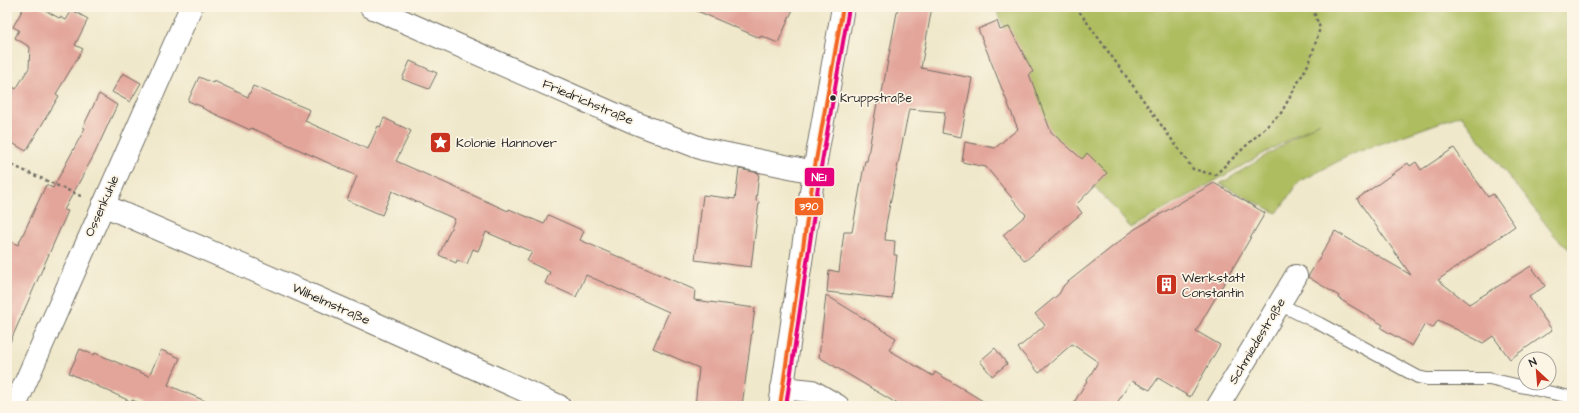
<svg xmlns="http://www.w3.org/2000/svg" width="1579" height="413" font-family="'Architects Daughter',sans-serif">
  <style>
    .green { fill: #aebd60; stroke: #6c7446 }
    .building { fill: #e3a49a }
    .lines { fill: none; stroke-linecap: round; stroke-linejoin: round }
    .service-casing { stroke: #706d63; stroke-width: 14 }
    .minor-casing { stroke: #706d63; stroke-width: 24 }
    .tertiary-casing { stroke: #706d63; stroke-width: 24 }
    .path { stroke: #706d63; stroke-width: 2.5; stroke-dasharray: 3 3; stroke-linecap: butt }
    .service { stroke: #fff; stroke-width: 12 }
    .minor { stroke: #fff; stroke-width: 22 }
    .tertiary { stroke: #fff; stroke-width: 22 }
    .bus-1-casing { stroke: #fcf5e5; stroke-width: 7 }
    .bus-2-casing { stroke: #fcf5e5; stroke-width: 7 }
    .bus-1 { stroke: #f26522; stroke-width: 4 }
    .bus-2 { stroke: #e5007d; stroke-width: 4 }
    .bus-dot { fill: #2b2b2b; stroke: #fcf5e5; stroke-width: 1.5 }
    .labels { text-anchor: middle; dominant-baseline: central; stroke-width: 3.5; stroke-linejoin: round; paint-order: stroke }
    .bus-label { font-size: 12px; fill: #2b2b2b; stroke: #fcf5e5; text-anchor: start }
    .street-label { font-size: 13px; fill: #2b2b2b; stroke: #fcf5e5 }
    .poi-label { font-size: 13px; fill: #2b2b2b; stroke: #fcf5e5; text-anchor: start }
    .line-badge { stroke: #fcf5e5; stroke-width: 1.5 }
    .badge-label { font-size: 11px; text-anchor: middle; font-weight: bold; fill: #fff }
  </style>
  <rect width="100%" height="100%" fill="#fcf5e5"/>
  <filter id="ink" filterUnits="userSpaceOnUse"><feTurbulence type="fractalNoise" baseFrequency=".025" numOctaves="2"/><feDisplacementMap in="SourceGraphic" scale="8" xChannelSelector="R" yChannelSelector="G"/><feConvolveMatrix kernelMatrix="1 2 1 2 8 2 1 2 1" color-interpolation-filters="sRGB"/></filter>
  <filter id="wash" filterUnits="userSpaceOnUse"><feTurbulence type="fractalNoise" baseFrequency=".012" numOctaves="4" result="noise"/><feDisplacementMap in="SourceGraphic" scale="16" xChannelSelector="R" yChannelSelector="G"/><feGaussianBlur stdDeviation="0.9" result="paint"/><feColorMatrix in="noise" values="0 0 0 0 0 0 0 0 0 0 0 0 0 0 0 0 0 1.4 0 .05"/><feComposite in="paint" operator="in"/></filter>
  <g filter="url(#wash)">
    <rect width="100%" height="100%" fill="#efe8cb"/>
    <path class="green" d="M995,7H1572V252L1555,236L1461,115L1352,154L1299,182L1277,213L1220,184L1320,122L1131,228L1049,134Z"/>
    <g id="blocks">
      <g class="building">
        <path d="M24,7H39L59,18L60,17L66,20L72,10L88,19L75,45L83,49L56,94L59,96L26,151L7,140V83L16,89L29,68L30,47L15,38L19,30L13,27Z"/>
        <path d="M688,7H794L778,43L761,36L760,38Z"/>
        <path d="M898,7H932L921,68L972,78L961,137L942,133L945,112L909,109L886,224L885,240L895,241L894,255H897L892,299L827,292L829,270L839,272L844,232H852L861,182L862,183L861,182L865,161H867L877,103H880Z"/>
        <path d="M997,21L1000,30L1009,27L1033,72L1029,74L1051,132L1082,159L1087,153L1107,173L1076,205L1082,213L1025,261L1003,235L1026,215L986,167L962,162L965,142L995,148L1018,129L978,29Z"/>
        <path d="M410,61L437,73L429,89L402,79Z"/>
        <path d="M123,73L141,83L130,102L112,92Z"/>
        <path d="M199,77L213,83L214,81L248,97L253,86L310,110L305,121L368,149L378,126L380,127L384,118L411,131L396,161L508,211L509,209L544,224L548,215L584,231L580,240L695,290L694,300L755,308L742,406H695L699,368L653,348L669,312L586,275L576,297L545,283L550,272L527,261L532,252L486,232L478,251L473,249L467,264L457,260L456,263L439,255L455,219L392,191L382,215L347,200L357,176L265,134L251,128L250,130L202,108L203,107L188,101Z"/>
        <path d="M99,94L117,105L95,153L64,210L68,211L7,349V240L18,245L46,185L53,188L85,128L83,127Z"/>
        <path d="M1454,148L1488,197L1493,194L1515,226L1438,280L1469,304L1531,266L1545,286L1529,297L1552,330L1510,359L1493,336L1483,343L1438,320L1433,328L1425,324L1412,346L1381,328L1383,325L1338,298L1339,296L1308,277L1335,231L1411,275L1357,199L1408,163L1410,166L1416,162L1421,170Z"/>
        <path d="M739,169L759,173L756,201L759,202L751,267L695,260L703,195L735,199Z"/>
        <path d="M1214,183L1265,213L1196,331L1220,345L1190,397L1158,378L1150,390L1132,381L1130,383L1115,406H1072L1098,362L1072,344L1039,373L1018,348L1045,325L1035,314L1059,294L1064,285L1135,229Z"/>
        <path d="M826,295L896,338L889,350L933,376L935,372L991,406H901L819,357Z"/>
        <path d="M995,348L1007,364L992,376L980,361Z"/>
        <path d="M80,349L94,355L95,353L149,376L161,350L180,358L168,385L217,406H147L132,400V402L69,373Z"/>
      </g>
    </g>
  </g>
  <g filter="url(#ink)">
    <use href="#blocks" fill-opacity="0" stroke="#706d63" stroke-width="1"/>
    <g class="lines">
      <defs>
        <path id="service" d="M1279,304L1320,324L1418,377L1427,379H1489L1570,397"/>
        <g id="minor">
          <path d="M371,7L633,122L703,149L814,172"/>
          <path d="M103,205L343,309L559,406"/>
          <path d="M782,388L812,391L838,406"/>
          <path d="M15,406L191,7"/>
          <path d="M1218,406L1296,276"/>
        </g>
        <path id="tertiary" d="M780,406L814,172L843,7"/>
      </defs>
      <use href="#service" class="service-casing"/>
      <use href="#minor" class="minor-casing"/>
      <use href="#tertiary" class="tertiary-casing"/>
      <g class="path">
        <path d="M1076,7L1193,169L1215,175L1281,113L1310,61L1320,28L1312,7"/>
        <path d="M7,163L83,197"/>
      </g>
      <use href="#service" class="service"/>
      <use href="#minor" class="minor"/>
      <use href="#tertiary" class="tertiary"/>
      <defs>
        <path id="bus-1" d="M780,406L814,172L843,7"/>
        <path id="bus-2" d="M786,406L820,173L849,8"/>
      </defs>
      <use href="#bus-1" class="bus-1-casing"/>
      <use href="#bus-2" class="bus-2-casing"/>
      <use href="#bus-1" class="bus-1"/>
      <use href="#bus-2" class="bus-2"/>
    </g>
  </g>
  <defs>
    <symbol id="sight-square" viewBox="-11 -11 22 22"><rect x="-9" y="-9" width="18" height="18" rx="4" fill="#c8321e" stroke="#fcf5e5"/><path d="M0-6L1.8-2.2L6-1.7L2.9 1.2L3.7 5.4L0 3.3L-3.7 5.4L-2.9 1.2L-6-1.7L-1.8-2.2Z" fill="#fff"/></symbol>
    <symbol id="building-square" viewBox="-11 -11 22 22"><rect x="-9" y="-9" width="18" height="18" rx="4" fill="#c8321e" stroke="#fcf5e5"/><path d="M-4-6H4V6H1V3H-1V6H-4ZM-2.5-4.3h1.7v1.8h-1.7ZM.8-4.3h1.7v1.8H.8ZM-2.5-1h1.7V.8h-1.7ZM.8-1h1.7V.8H.8Z" fill="#fff"/></symbol>
  </defs>
  <g fill-rule="evenodd">
    <use href="#sight-square" x="428" y="130" width="25" height="25"/>
    <use href="#building-square" x="1154" y="272" width="25" height="25"/>
  </g>
  <circle class="bus-dot" cx="833" cy="98" r="3.5"/>
  <g class="labels">
    <g class="bus-label">
      <text x="840" y="98">Kruppstraße</text>
    </g>
    <g class="street-label">
      <text transform="translate(588 102) rotate(23)">Friedrichstraße</text>
      <text transform="translate(102 206) rotate(-66)">Ossenkuhle</text>
      <text transform="translate(331 304) rotate(24)">Wilhelmstraße</text>
      <text transform="translate(1257 341) rotate(-59)">Schmiedestraße</text>
    </g>
    <g class="poi-label">
      <text x="456" y="143">Kolonie Hannover</text>
      <text x="1182" y="278">Werkstatt<tspan x="1182" dy="15">Constantin</tspan></text>
    </g>
  </g>
  <g class="line-badge">
    <rect x="804" y="167" width="31" height="20" rx="4" fill="#e5007d"/>
    <rect x="794" y="197" width="30" height="19" rx="4" fill="#f26522"/>
  </g>
  <g class="badge-label">
    <text x="819" y="181">NE1</text>
    <text x="809" y="210">390</text>
  </g>
  <rect width="1579" height="413" fill="none" stroke="#fcf5e5" stroke-width="24"/>
  <g transform="translate(1537 371) rotate(334)"><circle r="19" fill="#fcf5e5" stroke="#a8a49b"/>
  <path d="M0-3L7 15L0 10L-7 15Z" fill="#c8321e"/>
  <text y="-6" font-size="11" font-weight="bold" text-anchor="middle" fill="#2b2b2b">N</text>
  </g>
</svg>
